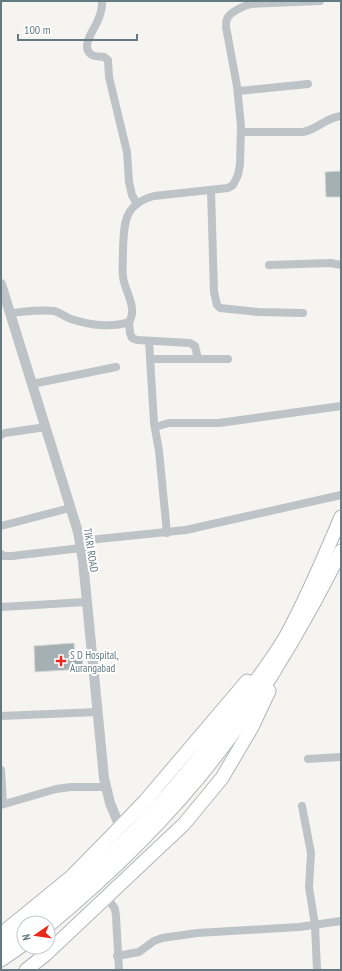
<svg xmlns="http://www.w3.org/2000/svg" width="342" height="971" font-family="'PT Sans Narrow',sans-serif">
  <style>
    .building { fill: #a4b0b3; stroke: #d6d6d4 }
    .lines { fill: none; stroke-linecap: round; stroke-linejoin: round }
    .trunk-casing { stroke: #b1b6b8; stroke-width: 15 }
    .minor { stroke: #bdc3c6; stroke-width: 8 }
    .tertiary { stroke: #bdc3c6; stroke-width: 10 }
    .trunk { stroke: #fff; stroke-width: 13 }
    .poi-dot { fill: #ea291c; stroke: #fff; stroke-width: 1.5 }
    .labels { text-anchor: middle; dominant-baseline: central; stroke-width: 4; stroke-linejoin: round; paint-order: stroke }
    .street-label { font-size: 11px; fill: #637a83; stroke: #fff }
    .poi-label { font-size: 11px; fill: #637a83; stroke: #fff; text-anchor: start }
  </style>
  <rect width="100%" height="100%" fill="#f5f4f1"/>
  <g class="building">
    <path d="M341,171V197H326L325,172Z"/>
    <path d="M74,643L75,657L82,656L83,669L35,672L34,646Z"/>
  </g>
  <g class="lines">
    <defs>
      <g id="trunk">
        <path d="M33,923C115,858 185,782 245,696C259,676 274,657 286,636C307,598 324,557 341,517"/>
        <path d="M48,926C119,867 191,795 243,719C280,665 312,609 341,551"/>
        <path d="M1,934L71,877L120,827L145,801L247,681"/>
        <path d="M1,948L24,930"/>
        <path d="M1,960L24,944"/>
        <path d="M26,970L45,955L184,824L222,778L252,727L269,691"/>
      </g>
    </defs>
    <use href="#trunk" class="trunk-casing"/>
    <g class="minor">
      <path d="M102,1C102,8 101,14 98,20C95,29 79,47 92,55C95,57 100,56 104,57L108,60L109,77L127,152L129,182L132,195L137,204"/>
      <path d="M238,91L308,84"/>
      <path d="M241,132H303C318,129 325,118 341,116"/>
      <path d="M211,190L214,292L217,305L220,308L258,312L303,313"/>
      <path d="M269,265L331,263L341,265"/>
      <path d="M10,313C24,312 40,309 54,311C60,312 65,317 71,319C88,325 112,328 129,322C138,308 125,292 123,277C122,268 123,259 123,249C124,223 124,204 154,196L228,188L233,185L238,175L240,164L241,126L237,86L226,27C226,24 226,20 228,17C232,11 244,6 251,4L320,1"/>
      <path d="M129,322L130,333L132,338L137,340L190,343L195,346L198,359"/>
      <path d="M149,341L154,423L159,451L167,533"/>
      <path d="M151,359H228"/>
      <path d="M32,384L116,367"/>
      <path d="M155,427L169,423H219L341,406"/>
      <path d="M1,435L5,433L46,427"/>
      <path d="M1,526L70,508"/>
      <path d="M79,541L186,530L341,495"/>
      <path d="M1,554L4,556H12L81,548"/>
      <path d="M1,607L86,602"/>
      <path d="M1,716L97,712"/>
      <path d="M308,759L341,757"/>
      <path d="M1,770L3,804"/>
      <path d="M1,805L56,789L71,787H105"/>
      <path d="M302,806L311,853L309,887L315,925L317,970"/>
      <path d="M107,897L115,909L116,916L119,970"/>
      <path d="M117,956L139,952L154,941L162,938L197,933L299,927L341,921"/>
    </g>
    <path class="tertiary" d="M1,284L78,532L83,561L104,778L110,803L120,827"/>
    <use href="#trunk" class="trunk"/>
  </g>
  <path class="poi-dot" d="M59 655h4v4h4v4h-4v4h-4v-4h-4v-4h4z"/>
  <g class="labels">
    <g class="street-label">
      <text transform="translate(91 550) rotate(81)">TIKRI ROAD</text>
    </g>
    <g class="poi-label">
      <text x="70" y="655">S D Hospital,<tspan x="70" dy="13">Aurangabad</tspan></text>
    </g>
  </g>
  <rect width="342" height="971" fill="none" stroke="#637a83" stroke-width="4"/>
  <g transform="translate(36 935) rotate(257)"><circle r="19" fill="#ffffff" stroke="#c1cacd"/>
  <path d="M0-3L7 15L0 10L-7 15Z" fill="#ea291c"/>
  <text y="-6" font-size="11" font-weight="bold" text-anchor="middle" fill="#637a83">N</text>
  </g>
  <path d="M18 34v6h119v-6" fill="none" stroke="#637a83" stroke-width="2"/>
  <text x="24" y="34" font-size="12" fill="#637a83" stroke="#ffffff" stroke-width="3" paint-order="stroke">100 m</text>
</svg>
